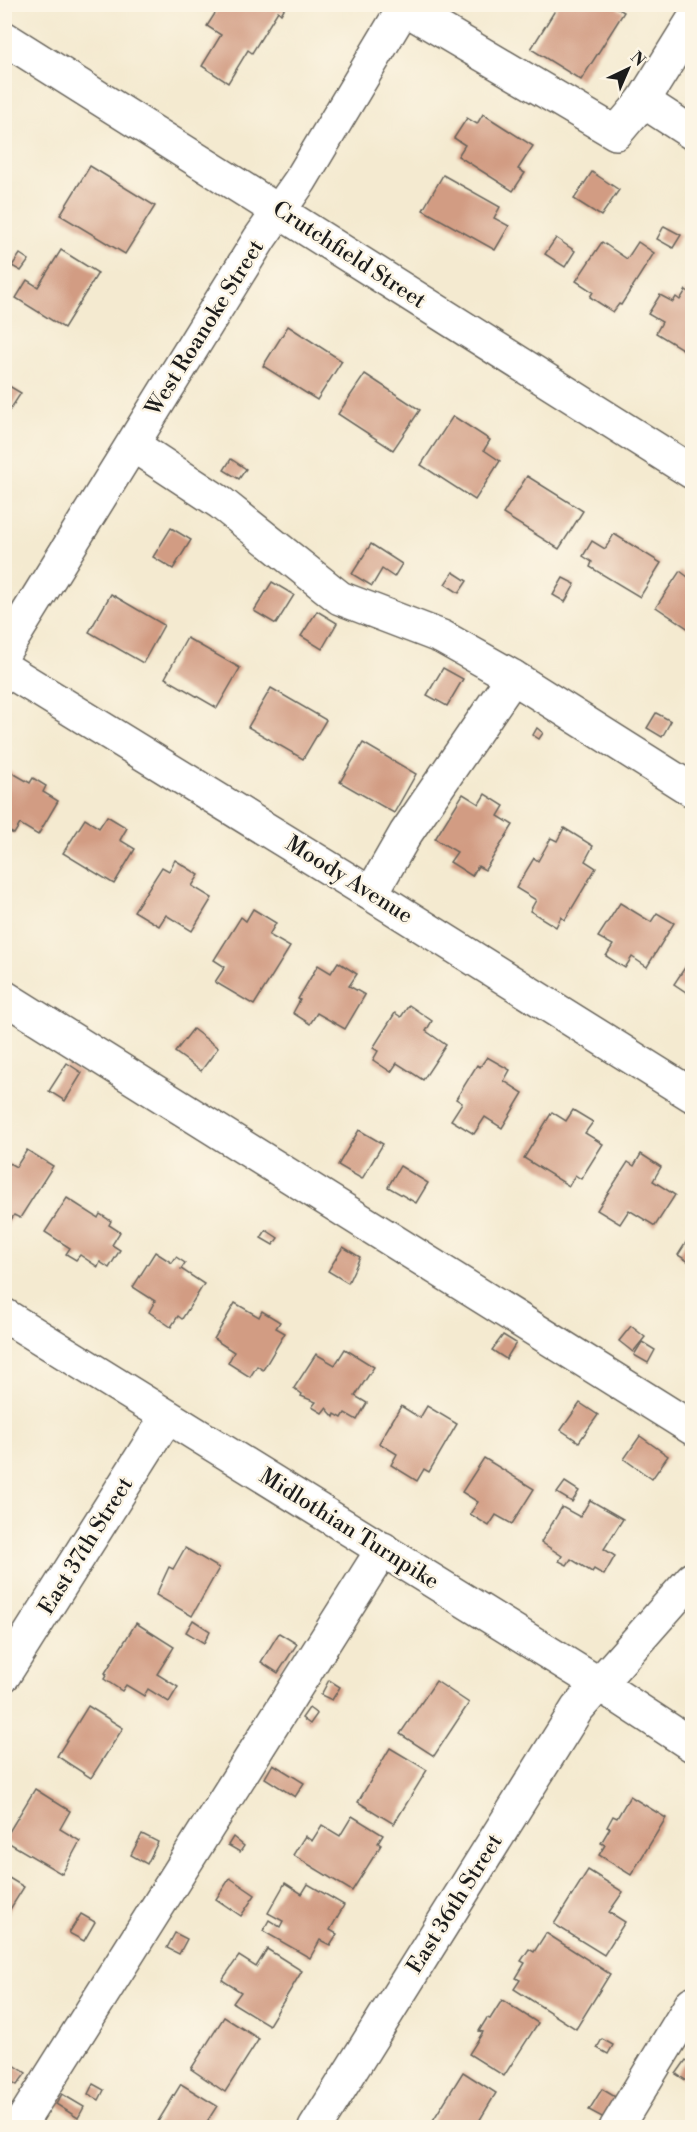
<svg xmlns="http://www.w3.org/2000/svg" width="697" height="2132" font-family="'Libre Bodoni',serif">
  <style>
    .building { fill: #d29c83 }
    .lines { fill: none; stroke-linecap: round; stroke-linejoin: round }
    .minor-casing { stroke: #68645b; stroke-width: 36 }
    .major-casing { stroke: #68645b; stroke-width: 36 }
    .minor { stroke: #fff; stroke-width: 33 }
    .major { stroke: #fff; stroke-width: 33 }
    .labels { text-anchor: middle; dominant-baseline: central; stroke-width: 5; stroke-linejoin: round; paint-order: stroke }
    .street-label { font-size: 22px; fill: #1c1c1c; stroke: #fcf5e5 }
  </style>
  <rect width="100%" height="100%" fill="#fcf5e5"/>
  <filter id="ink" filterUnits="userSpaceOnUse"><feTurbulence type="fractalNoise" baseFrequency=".0167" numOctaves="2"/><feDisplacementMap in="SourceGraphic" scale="12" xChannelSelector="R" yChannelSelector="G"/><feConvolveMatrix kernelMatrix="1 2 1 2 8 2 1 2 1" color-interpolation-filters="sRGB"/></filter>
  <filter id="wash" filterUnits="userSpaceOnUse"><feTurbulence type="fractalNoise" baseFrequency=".008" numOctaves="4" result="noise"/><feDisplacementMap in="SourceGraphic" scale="24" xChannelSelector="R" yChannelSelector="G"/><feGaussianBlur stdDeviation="1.35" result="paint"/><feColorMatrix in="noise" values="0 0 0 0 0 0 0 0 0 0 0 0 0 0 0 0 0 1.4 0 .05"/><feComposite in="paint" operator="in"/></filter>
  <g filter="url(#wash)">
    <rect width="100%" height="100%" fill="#f4ead0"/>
    <g id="blocks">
      <g class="building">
        <path d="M221,4H287L281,14L278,11L252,53L248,50L228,83L202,66L221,35L207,26Z"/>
        <path d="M559,4H619L617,8L624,12L581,80L531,49Z"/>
        <path d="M483,114L533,146L518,169L525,173L513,191L458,156L465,145L454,138L467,118L477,124Z"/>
        <path d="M90,166L155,206L125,254L60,215Z"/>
        <path d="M592,172L619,190L601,216L574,199Z"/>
        <path d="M443,175L500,207L494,218L509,226L495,250L423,210Z"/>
        <path d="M664,226L681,235L673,248L657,239Z"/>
        <path d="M556,238L575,251L565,267L545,254Z"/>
        <path d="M602,242L627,259L638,242L654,253L621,305L619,304L613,312L590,297L593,292L576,281Z"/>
        <path d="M61,250L98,273L64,328L16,298L27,280L38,287Z"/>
        <path d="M20,254L29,260L21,271L12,266Z"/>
        <path d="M686,290L692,294V355L656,333L662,322L648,314L660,295L673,302L676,297L680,300Z"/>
        <path d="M288,326L342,361L317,400L263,366Z"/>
        <path d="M365,374L420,410L393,450L338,414Z"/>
        <path d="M4,383L21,393L4,419Z"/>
        <path d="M453,416L490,440L484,450L500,461L475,500L421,465Z"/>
        <path d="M231,459L246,469L239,479L224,470Z"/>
        <path d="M527,476L583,511L559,549L503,514Z"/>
        <path d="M171,528L191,540L173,569L153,557Z"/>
        <path d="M614,534L661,563L640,597L590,567L592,562L583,556L592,541L605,549Z"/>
        <path d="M371,544L402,564L394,577L382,569L372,586L352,574Z"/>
        <path d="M680,571L692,580V631L656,607Z"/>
        <path d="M453,572L467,581L459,593L445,584Z"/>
        <path d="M563,578L575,584L565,602L553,595Z"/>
        <path d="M272,582L294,595L276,624L254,611Z"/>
        <path d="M111,594L164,625L143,663L89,632Z"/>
        <path d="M317,611L337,623L322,649L301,636Z"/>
        <path d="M187,638L240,668L217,708L165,678Z"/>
        <path d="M443,668L463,679L447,706L427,695Z"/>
        <path d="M271,688L326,720L303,759L248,727Z"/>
        <path d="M656,713L671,721L662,737L647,728Z"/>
        <path d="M537,728L543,733L539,739L533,735Z"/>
        <path d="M363,743L416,774L394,813L340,782Z"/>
        <path d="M4,768L30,783L33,778L46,786L43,792L58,801L38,835L20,824L14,834L4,829Z"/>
        <path d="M463,794L479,804L485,794L504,806L498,816L513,825L485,870L478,866L472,876L450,862L457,852L435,839Z"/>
        <path d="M107,816L127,828L120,840L135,849L114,884L63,853L85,819L99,828Z"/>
        <path d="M564,828L593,846L585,861L596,868L565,920L561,917L556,927L530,911L536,900L516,888L534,858L538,861L551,838L557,841Z"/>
        <path d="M175,860L199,875L192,886L212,898L192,931L166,915L159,926L134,911L162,867L169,871Z"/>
        <path d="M620,903L651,922L657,913L674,923L647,967L632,957L625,968L606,956L613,945L598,937Z"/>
        <path d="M253,909L276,923L269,935L290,947L254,1005L215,982L225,967L214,960L241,917L246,921Z"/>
        <path d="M692,957V996L674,984Z"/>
        <path d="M338,962L357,974L349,986L365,995L345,1029L317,1013L310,1024L293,1013L300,1000L298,999L318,965L331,973Z"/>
        <path d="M409,1005L432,1021L426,1031L446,1045L423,1080L397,1063L391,1072L373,1060L378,1051L373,1048L395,1013L401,1017Z"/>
        <path d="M193,1029L218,1048L201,1071L175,1052Z"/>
        <path d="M487,1057L510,1070L504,1081L523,1093L502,1128L485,1117L474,1134L451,1120L462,1103L456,1099L477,1065L480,1067Z"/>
        <path d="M67,1063L82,1073L65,1101L49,1091Z"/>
        <path d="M573,1110L593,1122L585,1133L603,1144L581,1179L575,1175L569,1186L524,1158L552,1112L566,1121Z"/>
        <path d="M359,1130L383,1144L362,1179L338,1165Z"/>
        <path d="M27,1150L53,1166L20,1218L14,1215L7,1226L4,1224V1160L16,1167Z"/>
        <path d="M641,1154L661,1167L653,1181L675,1195L655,1226L629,1210L620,1224L597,1210L628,1162L634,1166Z"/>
        <path d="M400,1166L428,1183L416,1203L388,1187Z"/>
        <path d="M67,1198L98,1218L100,1214L111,1221L109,1225L120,1232L112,1245L120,1250L109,1268L100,1262L98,1267L80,1255L76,1260L66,1254L70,1248L45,1232Z"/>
        <path d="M266,1230L278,1238L273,1245L261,1238Z"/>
        <path d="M692,1233V1264L678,1255Z"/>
        <path d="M343,1247L360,1257L348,1283L328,1271Z"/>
        <path d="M155,1252L172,1263L176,1257L185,1263L181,1269L204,1284L182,1319L178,1316L171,1327L149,1312L155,1301L133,1287Z"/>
        <path d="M235,1303L259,1317L262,1311L280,1322L276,1328L285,1333L263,1370L257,1366L250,1377L228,1363L234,1352L214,1339Z"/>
        <path d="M631,1326L645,1337L633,1352L619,1341Z"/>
        <path d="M503,1335L516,1343L506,1359L492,1350Z"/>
        <path d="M642,1342L655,1350L648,1363L634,1355Z"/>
        <path d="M345,1349L374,1367L355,1396L367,1403L357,1420L345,1413L342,1418L335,1414L334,1417L326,1408L322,1413L312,1407L316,1402L301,1396L302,1394L294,1388L316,1354L335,1365Z"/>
        <path d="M580,1403L598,1415L579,1442L561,1430Z"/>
        <path d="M401,1406L420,1418L427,1406L457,1424L429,1472L424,1469L417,1481L391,1465L397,1454L379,1443Z"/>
        <path d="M640,1436L668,1456L652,1479L624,1459Z"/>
        <path d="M484,1458L534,1489L512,1524L496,1515L489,1526L470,1514L478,1502L462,1492Z"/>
        <path d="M565,1482L579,1491L572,1502L557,1493Z"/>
        <path d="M590,1500L623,1519L604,1549L615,1556L604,1575L594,1569L592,1572L571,1559L567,1565L559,1561L562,1556L541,1542L562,1507L580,1517Z"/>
        <path d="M185,1548L219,1568L192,1616L156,1595L169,1567L173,1569Z"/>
        <path d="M193,1620L210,1631L204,1643L186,1632Z"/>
        <path d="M136,1623L174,1647L157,1674L178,1687L169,1702L148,1689L144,1696L126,1685L122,1691L104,1679L107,1674L105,1673Z"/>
        <path d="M279,1633L297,1644L278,1673L261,1662Z"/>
        <path d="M329,1680L340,1687L332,1700L321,1695Z"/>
        <path d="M436,1681L469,1703L434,1756L400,1734Z"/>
        <path d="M88,1706L123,1728L91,1778L57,1756Z"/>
        <path d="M309,1708L317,1714L310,1724L302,1718Z"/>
        <path d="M390,1748L427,1770L394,1824L358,1802Z"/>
        <path d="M273,1764L304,1783L295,1797L265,1778Z"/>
        <path d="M35,1789L70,1811L60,1829L80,1841L62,1874L4,1840Z"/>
        <path d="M630,1796L666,1818L631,1875L599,1855L605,1845L601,1843L610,1828L607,1827L613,1816L617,1818Z"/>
        <path d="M352,1816L383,1835L378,1843L381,1845L352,1891L293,1855L305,1836L312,1841L322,1825L340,1836Z"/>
        <path d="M142,1834L158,1842L147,1864L131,1855Z"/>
        <path d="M233,1837L244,1846L240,1852L228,1845Z"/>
        <path d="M588,1870L623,1892L609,1912L625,1922L604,1955L554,1924Z"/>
        <path d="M4,1875L24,1887L4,1919Z"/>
        <path d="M230,1878L255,1895L241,1916L216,1899Z"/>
        <path d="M285,1883L302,1894L308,1884L344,1905L330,1930L337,1934L330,1945L320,1940L310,1958L263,1931L269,1920L280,1927L283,1921L268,1913Z"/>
        <path d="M81,1914L95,1922L84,1941L69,1933Z"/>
        <path d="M175,1933L187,1939L179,1954L167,1948Z"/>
        <path d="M546,1933L610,1974L576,2029L514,1989L520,1980L516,1978L525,1963L521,1961L529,1949L534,1952Z"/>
        <path d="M267,1949L302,1971L269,2025L233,2003L241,1992L222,1980L239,1956L256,1967Z"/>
        <path d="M502,2000L538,2023L504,2076L469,2054L483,2032L479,2031L487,2018L490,2019Z"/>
        <path d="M224,2017L259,2039L225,2092L191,2069Z"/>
        <path d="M602,2039L613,2045L608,2054L597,2048Z"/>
        <path d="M686,2060L692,2064V2079L690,2083L676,2074Z"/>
        <path d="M11,2063L26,2073L17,2085L4,2076V2072Z"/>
        <path d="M463,2072L496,2093L475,2128H434L430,2125Z"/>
        <path d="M93,2084L104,2090L99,2100L88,2094Z"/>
        <path d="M181,2084L217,2106L203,2128H154Z"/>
        <path d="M602,2089L617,2098L604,2118L589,2110Z"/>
        <path d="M62,2094L84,2107L78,2118L56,2104Z"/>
      </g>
    </g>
  </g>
  <g filter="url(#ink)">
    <use href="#blocks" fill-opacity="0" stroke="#68645b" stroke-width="1.5"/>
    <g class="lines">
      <defs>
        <g id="minor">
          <path d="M404,8L616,133L643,101L692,22"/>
          <path d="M4,38L692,472"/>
          <path d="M643,101L692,133"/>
          <path d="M133,445L221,503L340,598L442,637L513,677L692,790"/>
          <path d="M4,668L371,894L692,1095"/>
          <path d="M371,894L406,833L513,677"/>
          <path d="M4,997L692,1428"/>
          <path d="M4,1675L167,1417"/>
          <path d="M18,2128L383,1549"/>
          <path d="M315,2128L577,1709L692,1579"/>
          <path d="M616,2128L692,2003"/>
        </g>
        <g id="major">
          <path d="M4,652L260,238L300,181L406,4"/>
          <path d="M4,1315L599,1684L692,1745"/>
        </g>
      </defs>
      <use href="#minor" class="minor-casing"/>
      <use href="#major" class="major-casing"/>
      <use href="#minor" class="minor"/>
      <use href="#major" class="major"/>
    </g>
  </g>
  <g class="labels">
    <g class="street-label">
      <text transform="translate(349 255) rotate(33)">Crutchfield Street</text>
      <text transform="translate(205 328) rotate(-58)">West Roanoke Street</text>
      <text transform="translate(349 880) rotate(32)">Moody Avenue</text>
      <text transform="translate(349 1529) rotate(32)">Midlothian Turnpike</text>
      <text transform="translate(86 1546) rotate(-58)">East 37th Street</text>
      <text transform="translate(455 1904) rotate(-58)">East 36th Street</text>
    </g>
  </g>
  <rect width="697" height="2132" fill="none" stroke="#fcf5e5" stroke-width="24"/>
  <g transform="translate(628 69) rotate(44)" stroke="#fcf5e5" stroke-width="4.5" paint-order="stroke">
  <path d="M0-4.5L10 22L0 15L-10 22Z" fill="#1c1c1c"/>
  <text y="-9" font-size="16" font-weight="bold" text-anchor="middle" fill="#1c1c1c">N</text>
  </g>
</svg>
